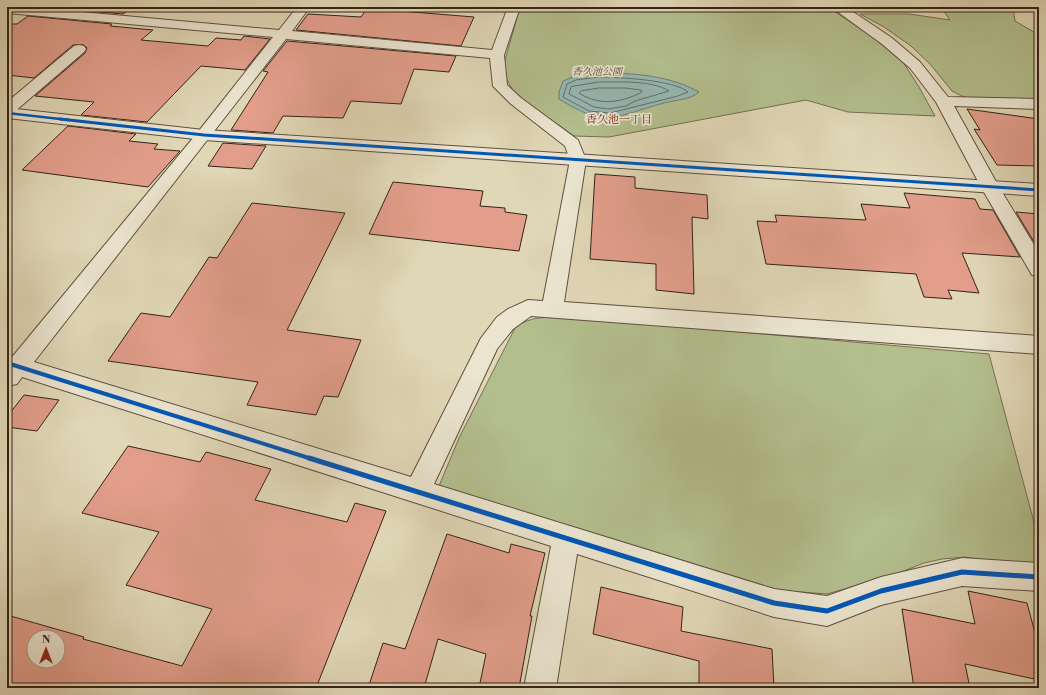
<svg xmlns="http://www.w3.org/2000/svg" width="1046" height="695" font-family="'Libre Bodoni','Noto Serif JP',serif">
  <style>
    .green { fill: #b3be8d; stroke: #747052 }
    .water { fill: #95b8b4; stroke: #6e7c76 }
    .lines { fill: none; stroke-linecap: round; stroke-linejoin: round }
    .shore { stroke: #646e66; stroke-width: 1 }
    .building { fill: #e29e8b; stroke: #342318; fill-rule: evenodd }
    .minor-casing { stroke: #5f5040; stroke-width: 2 }
    .tertiary-casing { stroke: #5f5040; stroke-width: 2 }
    .minor { fill: #ebe5d0; fill-rule: evenodd }
    .tertiary { fill: #ebe5d0; fill-rule: evenodd }
    .cycleway-far3-casing { stroke: #ebe5d0; stroke-width: 4 }
    .cycleway-far2-casing { stroke: #ebe5d0; stroke-width: 5 }
    .cycleway-far1-casing { stroke: #ebe5d0; stroke-width: 6 }
    .cycleway-casing { stroke: #ebe5d0; stroke-width: 8 }
    .cycleway-far3 { stroke: #0057b8; stroke-width: 2.5 }
    .cycleway-far2 { stroke: #0057b8; stroke-width: 3 }
    .cycleway-far1 { stroke: #0057b8; stroke-width: 4 }
    .cycleway { stroke: #0057b8; stroke-width: 5 }
    .labels { text-anchor: middle; dominant-baseline: central; stroke-width: 3.5; stroke-linejoin: round; paint-order: stroke }
    .far-park-label { font-size: 10px; font-style: italic; fill: #544a35; stroke: #ebe5d0 }
    .far-neighbourhood-label { font-size: 11px; fill: #7a1f14; stroke: #ebe5d0 }
  </style>
  <rect width="100%" height="100%" fill="#e0d7b6"/>
  <filter id="stains"><feTurbulence type="fractalNoise" baseFrequency=".005" numOctaves="4"/><feColorMatrix values="0 0 0 0 .2 0 0 0 0 .09 0 0 0 0 .02 0 0 0 .5 -.17"/></filter>
  <radialGradient id="worn" r=".72"><stop offset=".6" stop-color="#630" stop-opacity="0"/><stop offset="1" stop-color="#630" stop-opacity=".3"/></radialGradient>
  <g class="green">
    <path d="M520,7H828L870,35L903,62L919,87L935,116L848,112L806,100L609,137L574,136L515,94L502,71Z"/>
    <path d="M941,7H1013L1015,21L1039,35V99L1011,100L966,98L952,91L930,64L911,46L884,27L860,14H909L950,20Z"/>
    <path d="M550,317L661,325L989,354L1039,541V567L965,557L942,559L924,563L896,574L827,594L776,590L439,486L459,438L515,328C526,319 536,318 550,317Z"/>
  </g>
  <path class="water" d="M598,73C633,73 668,75 699,92C690,100 675,100 664,103C615,116 607,129 559,99V92L563,81L575,76Z"/>
  <g class="lines">
    <g class="shore">
      <path d="M599,77C617,77 675,80 688,92L678,96L610,113L589,111L563,97L567,84L576,80Z"/>
      <path d="M599,82C619,82 652,80 669,91L635,101L626,106L608,109L594,107L569,94L571,87Z"/>
      <path d="M599,88H625L641,90L642,92C621,103 599,106 579,93L581,91Z"/>
    </g>
  </g>
  <g class="building">
    <path d="M56,7H132L123,14L54,8Z"/>
    <path d="M368,7H402L400,11L474,17L461,46L296,30L308,14L361,17Z"/>
    <path d="M28,16L112,24L110,26L153,30L141,40L208,46L216,38L241,40L244,36L270,39L245,70L201,66L147,122L81,115L94,102L35,96L85,53L87,48L84,45H73L34,78L7,75V24H17Z"/>
    <path d="M287,41L456,56L449,72L414,69L401,104L351,101L343,118L283,116L273,133L231,130L268,72L263,71Z"/>
    <path d="M967,109L1039,119V166L997,165L974,129L980,130Z"/>
    <path d="M68,126L136,134L129,141L158,144L154,149L180,151L148,187L22,170Z"/>
    <path d="M223,143L266,146L252,169L208,166Z"/>
    <path d="M595,174L635,177V188L707,195L708,219L692,217L694,294L656,290V264L590,259Z"/>
    <path d="M393,182L483,191L480,206L505,208V212L527,215L519,251L369,234Z"/>
    <path d="M904,193L975,199L980,209L993,210L1020,257L962,253L979,293L948,290L952,299L924,297L916,274L766,264L757,221L777,222L775,215L866,220L861,204L910,208Z"/>
    <path d="M252,203L345,213L287,330L361,340L338,397L324,396L316,415L247,405L258,382L108,361L141,313L170,317L209,257L217,258Z"/>
    <path d="M1016,212L1039,214V250Z"/>
    <path d="M24,395L59,400L37,431L7,427V417Z"/>
    <path d="M128,446L200,462L206,452L271,469L255,500L347,522L355,503L386,511L316,688H7V615L84,637L83,639L182,666L212,609L126,585L159,532L82,513ZM34,637H58V661H34Z"/>
    <path d="M447,534L509,553L511,544L545,553L530,616H532L519,688H479L486,654L438,639L424,688H368L383,643L405,649Z"/>
    <path d="M601,587L683,607L681,631L772,649L774,688H699V661L593,634Z"/>
    <path d="M968,591L1027,603L1039,648V680L965,664L970,688H914L902,609L975,624Z"/>
  </g>
  <g class="lines">
    <defs>
      <g id="minor">
        <path d="M7,7H27L279,30L297,7H310L292,31L492,50L508,7H520L504,55L507,85L521,98L578,140L586,160L564,302L1039,336V354L531,316L513,329L497,349L434,484L774,589L827,596L881,577L962,558L1039,563V591L962,586L881,605L827,626L774,617L577,554L556,688H524L551,546L22,377L17,384L7,386V354L13,356L198,132L273,37L7,13ZM286,39L490,58L493,86L511,104L565,146L570,160L543,301L528,300L508,309L497,317L481,338L411,477L34,362Z"/>
        <path d="M831,7H846L892,38L920,62L948,97L1039,99V109L954,106L999,187L1039,253V277L1032,275L981,187L936,102L910,68L882,44Z"/>
        <path d="M79,45L84,46L86,49L84,52L13,113L7,115V102L74,46Z"/>
      </g>
      <path id="tertiary" d="M7,108L204,130L1039,184V196L204,140L7,118Z"/>
    </defs>
    <use href="#minor" class="minor-casing"/>
    <use href="#tertiary" class="tertiary-casing"/>
    <use href="#minor" class="minor"/>
    <use href="#tertiary" class="tertiary"/>
    <defs>
      <path id="cycleway-far3" d="M7,113L69,120"/>
      <path id="cycleway-far2" d="M60,119L204,135L1039,190"/>
      <path id="cycleway-far1" d="M7,363L312,459"/>
      <path id="cycleway" d="M309,458L774,603L827,611L881,591L962,572L1039,577"/>
    </defs>
    <use href="#cycleway-far3" class="cycleway-far3-casing"/>
    <use href="#cycleway-far2" class="cycleway-far2-casing"/>
    <use href="#cycleway-far1" class="cycleway-far1-casing"/>
    <use href="#cycleway" class="cycleway-casing"/>
    <use href="#cycleway-far3" class="cycleway-far3"/>
    <use href="#cycleway-far2" class="cycleway-far2"/>
    <use href="#cycleway-far1" class="cycleway-far1"/>
    <use href="#cycleway" class="cycleway"/>
  </g>
  <g class="labels">
    <g class="far-park-label">
      <text x="597" y="72">香久池公園</text>
    </g>
    <g class="far-neighbourhood-label">
      <text x="619" y="120">香久池一丁目</text>
    </g>
  </g>
  <rect width="1046" height="695" fill="none" stroke="#e0d7b6" stroke-width="24"/>
  <rect x="8" y="8" width="1030" height="679" fill="none" stroke="#342318" stroke-width="2"/>
  <rect x="12" y="12" width="1022" height="671" fill="none" stroke="#342318"/>
  <g transform="translate(46 649)"><circle r="19" fill="#ebe5d0" stroke="#a29786"/>
  <path d="M0-3L7 15L0 10L-7 15Z" fill="#8f2418"/>
  <text y="-6" font-size="11" font-weight="bold" text-anchor="middle" fill="#342318">N</text>
  </g>
  <rect width="100%" height="100%" filter="url(#stains)"/>
  <rect width="100%" height="100%" fill="url(#worn)"/>
</svg>
